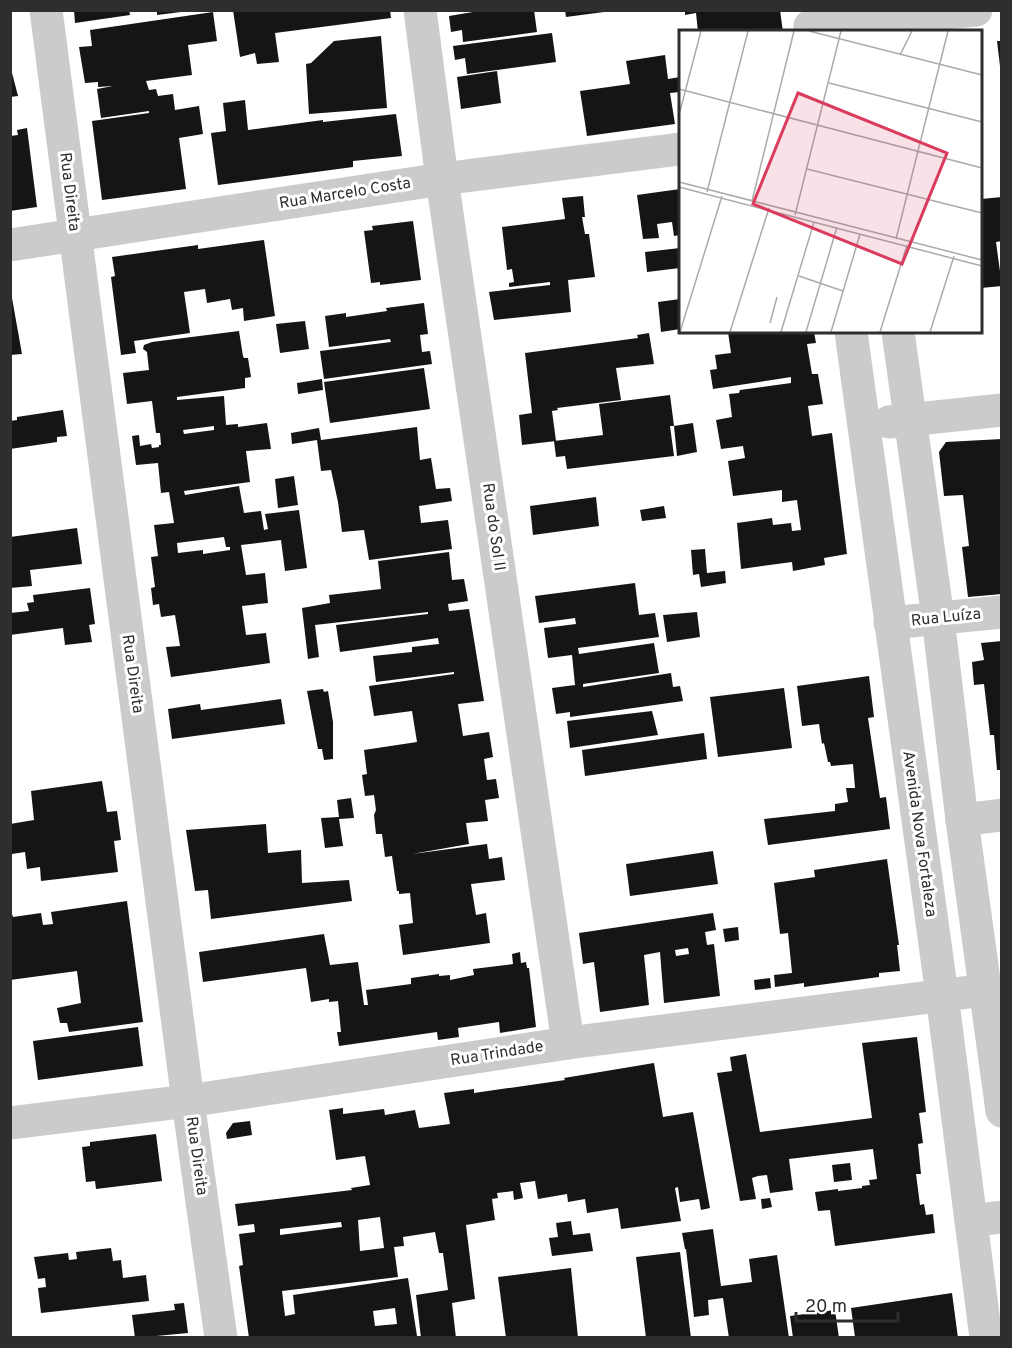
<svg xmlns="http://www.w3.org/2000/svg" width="1012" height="1348" font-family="Overpass,sans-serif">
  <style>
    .building { fill: #151515; fill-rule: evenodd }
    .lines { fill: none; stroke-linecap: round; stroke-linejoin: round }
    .minor { stroke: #cbcbcb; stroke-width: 33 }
    .labels { text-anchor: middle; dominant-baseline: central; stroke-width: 6; stroke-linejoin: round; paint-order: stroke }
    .street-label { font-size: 16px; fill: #2e2e2e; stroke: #fff }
    .inset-road { fill: none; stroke: #ababab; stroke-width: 1.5 }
    .view { fill: #da3c5d; fill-opacity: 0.15; stroke: #da3c5d; stroke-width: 3 }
    .inset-edge { fill: none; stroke: #2e2e2e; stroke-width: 3 }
  </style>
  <rect width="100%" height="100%" fill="#fff"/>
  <g class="building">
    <path d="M74,10H129L130,15L75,23Z"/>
    <path d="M157,10H181V12L157,15Z"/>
    <path d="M233,10H390L391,18L275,33L279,62L257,64L255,53L240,57Z"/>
    <path d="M485,10H534L537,32L463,42L462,30L451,32L449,16Z"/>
    <path d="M565,10H604V12L566,17Z"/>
    <path d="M685,10H780L783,32H698L696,13L685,15Z"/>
    <path d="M213,12L217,41L188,45L192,75L146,81L149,90L156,89L158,96L173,94L175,110L199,106L203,134L179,138L186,189L102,200L92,121L149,113V111L101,118L97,89L113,86L98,87V82L85,83L79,47L92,46L90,30Z"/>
    <path d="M552,33L556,62L467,74L465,58L455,60L453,46Z"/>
    <path d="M381,36L387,108L309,114L306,64L311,63L334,41Z"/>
    <path d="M997,41H1002V66H1000Z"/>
    <path d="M665,55L668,79L680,77V92L670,93L675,124L587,136L580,91L630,84L626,61Z"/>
    <path d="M10,65L18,96L10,97Z"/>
    <path d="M497,71L501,103L461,109L457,77Z"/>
    <path d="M245,100L248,130L323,120V122L396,114L402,156L353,161V167L218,185L211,133L226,131L223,103Z"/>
    <path d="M27,128L37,207L10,211V136L18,135L17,130Z"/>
    <path d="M680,189V235L674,236L672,222L657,224L659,238L643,239L637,195Z"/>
    <path d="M583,196L585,217H582L585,234H589L595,277L568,280L571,312L494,320L489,292L550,285V282L509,287V283L514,282L512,269L507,270L502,227L565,219L562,198Z"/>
    <path d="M1002,197V241L996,242L1002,286L981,288V199Z"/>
    <path d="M413,221L421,280L380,285V282L371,283L364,231L373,230L372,226Z"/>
    <path d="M264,240L275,316L244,321L243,308L232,310L230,299L207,303L205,289L184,292L190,333L134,341L136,353L121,355L111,277L115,276L112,257L198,245V249Z"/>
    <path d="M680,248V268L647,272L645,252Z"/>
    <path d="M10,287L22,354L10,355Z"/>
    <path d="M680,299V329L661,332L658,302Z"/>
    <path d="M424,303L428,334L420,335L422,352L430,351L432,364L324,379L320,351L391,342L390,339L329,347L325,316L346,313V317L387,311L386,308Z"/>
    <path d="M305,321L309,349L280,353L276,324Z"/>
    <path d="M239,331L243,356L244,358H248L251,377L245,378V388L177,397V400L224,396L226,425L238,424V427L267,423L271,449L246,451L250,482L184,491L185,495L239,486L244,513L261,511L264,530L268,529L265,514L299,510L307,568L285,571L281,540L241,545L246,575L265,573L268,603L242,606L246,635L266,633L270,663L171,677L166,647L180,646L175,615L161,617L159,604L153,605L151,588L155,587L151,557L158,556L154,525L174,523L169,492L161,493L158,463L136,465L132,436L139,435L140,446L151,444L152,448L159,447V445H161L160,433H156L152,401L127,404L123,373L149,370L147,352L143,349L144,345L152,342ZM214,426V430L184,434L183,430ZM224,537L226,547H230V550L203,554V550L178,553L177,543Z"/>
    <path d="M728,332H814L816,343L807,344L812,374H818L823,404L808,406L812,436L832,433L847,554L824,558L825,565L793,571L792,562L741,569L737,523L772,518L773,525L791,523L792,531L801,530L797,500L782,502V490L733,496L728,461L745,458L743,446L721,449L716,420L732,417L729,394L739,393L740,390L791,383V377L713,389L710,370L717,369L715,355L731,353Z"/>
    <path d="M649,333L654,364L616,368L621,400L557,408L558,410L552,411L556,441L522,445L519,415L532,413L525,353L638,338L637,335Z"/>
    <path d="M424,368L430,409L330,423L324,382Z"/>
    <path d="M322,379L323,390L298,394L297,383Z"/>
    <path d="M670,395L674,426H670L674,456L567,469L565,456L556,457L554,441L603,435L599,404Z"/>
    <path d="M63,410L67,436L57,437V442L10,449V421L17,420V417Z"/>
    <path d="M693,423L697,452L677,456L674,426Z"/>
    <path d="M417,427L420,460L431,458L436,489L450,488L452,501L419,506L421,523L448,520L452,549L369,560L364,530L342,532L338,502L331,470L321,471L317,440L292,444L291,433L319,428L321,440Z"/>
    <path d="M1002,439V594L968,597L962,547L969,546L963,495L944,496L939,452L946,442Z"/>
    <path d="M294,476L298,505L278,508L275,479Z"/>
    <path d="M596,497L599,526L533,535L530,506Z"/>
    <path d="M664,506L666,518L642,521L640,510Z"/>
    <path d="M77,528L82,564L30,570L32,586L10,588V537Z"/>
    <path d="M705,549L707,573L725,571L726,583L701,587L699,574L693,575L691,550Z"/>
    <path d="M449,552L452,580L464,579L468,601L448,604L449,611L469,609L484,701L458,704L463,736L489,732L493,757L484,759L487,780L496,779L499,798L485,800L488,821L466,823L469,844L412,854L487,844L489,859L502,857L505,880L471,884L476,915L486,913L490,943L403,955L399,925L413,923L410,893L399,894V891H397L392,856L385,857L382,834H376L374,815L376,810L374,795L365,796L362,775L367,774L364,750L417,742L412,711L374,716L369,686L454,674V672L376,682L373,656L412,652V647L439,644L438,638L340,652L336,625L428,614V612L315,625L319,657L308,659L302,608L330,603L329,595L381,589L378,561Z"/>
    <path d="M635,583L639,615L655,613L659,637L578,648L579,654L654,643L659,673L583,684V687L671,673L673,687L680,686L683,701L570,717V712L556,714L552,688L575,685L572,655L548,658L544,628L576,624L575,618L539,623L535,596Z"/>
    <path d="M90,588L95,624L89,625L92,642L65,645L63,628L10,635V613L29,611L27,603L34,602L33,595Z"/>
    <path d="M697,612L700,637L667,642L663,615Z"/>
    <path d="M1002,641V770H997L994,735H990L984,684L974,685L972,662L984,660L981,643Z"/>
    <path d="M869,676L874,717L868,718L880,798L886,797L890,829L768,845L764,819L835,811V804L848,802L846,788H855L853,764L831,766L830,762H828L824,743L822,744L819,724L802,726L797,686Z"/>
    <path d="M784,688L792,748L718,757L710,697Z"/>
    <path d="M323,689L324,692L328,691L333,722V759L324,760L322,749H318L307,691Z"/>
    <path d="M281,699L285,724L172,739L168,709L200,704L201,710Z"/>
    <path d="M652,711L658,735L570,748L567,721Z"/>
    <path d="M704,733L707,759L585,776L582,750Z"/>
    <path d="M102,781L107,812L117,811L121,840L114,841L118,872L41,881L40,867L27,869L25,852L12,854L10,824L34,820L31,791Z"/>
    <path d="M351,798L354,818L339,819L343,846L325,848L321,818L339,817L337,800Z"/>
    <path d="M266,824L268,853L301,850L302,883L349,880L352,901L211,919L208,890L195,891L186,830Z"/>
    <path d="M713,851L718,884L630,896L626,864Z"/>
    <path d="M887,859L899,945H897L900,971L879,973V977L804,987V983L775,987L774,975L792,973L788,933L780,934L774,883L815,877L814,870Z"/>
    <path d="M127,901L143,1022L69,1032L67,1023H60L57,1008L81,1003L77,971L10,980V908L13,917L41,913L43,925L53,924L51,912Z"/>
    <path d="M713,913L716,930L705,932L707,945L714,944L720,996L664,1003L660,952L644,955L649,1005L600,1012L594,962L583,964L579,933ZM688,948L689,954L676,956L675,950Z"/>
    <path d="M738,927L739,940L725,942L723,929Z"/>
    <path d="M324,934L330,965L358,962L364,1005H368L366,990L411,984V978L439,974V976L450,975V980L474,975L473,969L513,964L512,954L520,952L521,963L526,962L527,968H529L536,1027L500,1033L499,1022L458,1028L459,1037L438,1040L437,1032L339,1046L337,1032H341L338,1001L329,1002V999L311,1002L306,968L203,982L199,952Z"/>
    <path d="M770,978L771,988L755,990L754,980Z"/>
    <path d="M138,1027L143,1066L38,1080L33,1041Z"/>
    <path d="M917,1037L926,1112L919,1113L923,1143L918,1144L921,1174H916L920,1205L924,1204L926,1215L933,1214L935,1233L835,1246L830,1210L818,1211L815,1192L838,1189V1191L862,1188V1186L870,1185L869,1180L877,1179L873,1149L789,1159L793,1190L770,1193L767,1175L758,1176L752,1178L756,1199L740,1201L717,1073L732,1071L730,1057L746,1054L760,1132L872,1118L862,1043Z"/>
    <path d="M654,1063L663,1117L693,1112L710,1208L701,1210L699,1199L680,1202L678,1187L675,1188L681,1221L621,1229L618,1208L587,1213L585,1199L568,1202L567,1194L538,1199L535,1181L520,1183L523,1198L514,1200L513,1191L497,1193L498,1198L492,1199L495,1220L466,1225L475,1299L452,1303L456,1338H421L416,1295L448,1290L443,1253H439L435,1232L403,1237L404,1246L394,1247L398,1277L282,1291L285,1316L295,1314L293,1295L408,1278L417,1336L405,1338H249L239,1266L243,1265L239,1234L255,1232L254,1224L238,1226L235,1204L352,1190L351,1188L370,1185L365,1156L336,1160L329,1110L343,1108V1114L384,1109L385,1115L415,1110L419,1128L450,1124L444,1093L474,1089V1093L565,1080L564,1078ZM380,1217L384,1248L360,1251L358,1220ZM341,1222L342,1227L280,1235V1229ZM395,1308L397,1324L375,1326L373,1311Z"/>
    <path d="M250,1121L252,1135L227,1139L226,1133L233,1123Z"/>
    <path d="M156,1134L162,1181L96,1189L95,1181L86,1182L82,1147L90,1146V1142Z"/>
    <path d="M850,1163L852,1180L834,1182L832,1165Z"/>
    <path d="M770,1198L772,1207L762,1209L761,1199Z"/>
    <path d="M571,1221L573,1235L590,1233L593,1251L552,1256L549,1238L558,1237L556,1223Z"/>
    <path d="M713,1229L721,1286L752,1282L749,1259L777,1255L789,1338H729L723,1298L708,1300L709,1315L694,1317L686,1249H685L682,1233Z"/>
    <path d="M111,1248L113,1261L121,1260L123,1278L146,1275L149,1301L41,1313L38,1288L46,1287L45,1278L38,1279L34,1257L68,1253L69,1260L77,1259L76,1252Z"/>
    <path d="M680,1252L691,1338H646L636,1257Z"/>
    <path d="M571,1268L578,1338H506L498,1277Z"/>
    <path d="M952,1293L958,1338L855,1337L851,1308Z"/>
    <path d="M184,1303L188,1333L135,1338L132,1315L175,1310L174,1304Z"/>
    <path d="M835,1310L839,1338H793L790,1316Z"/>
  </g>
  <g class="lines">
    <g class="minor">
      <path d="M46,10L188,1101L221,1338"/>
      <path d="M420,10L442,179L568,1043"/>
      <path d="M810,26L976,10"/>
      <path d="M10,245L442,179L680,149"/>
      <path d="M851,332L942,995L986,1338"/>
      <path d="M898,332L938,618L962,820L1002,1111"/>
      <path d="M889,422L1002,410"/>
      <path d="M890,623L1002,612"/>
      <path d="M962,820L1002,815"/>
      <path d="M10,1123L188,1101L568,1043L985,990"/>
      <path d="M971,1221L1002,1217"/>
    </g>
  </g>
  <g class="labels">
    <g class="street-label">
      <text transform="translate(69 192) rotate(83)">Rua Direita</text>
      <text transform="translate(345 194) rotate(-9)">Rua Marcelo Costa</text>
      <text transform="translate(493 527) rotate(82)">Rua do Sol II</text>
      <text transform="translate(946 618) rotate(-6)">Rua Luíza</text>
      <text transform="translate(132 674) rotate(82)">Rua Direita</text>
      <text transform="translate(919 834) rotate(82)">Avenida Nova Fortaleza</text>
      <text transform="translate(497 1054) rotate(-9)">Rua Trindade</text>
      <text transform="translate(196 1156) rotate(82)">Rua Direita</text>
    </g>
  </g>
  <g transform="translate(679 30)">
    <rect width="303" height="303" fill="#fff"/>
    <path class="inset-road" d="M130,1L303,45M221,25L233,1M150,53L303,92M0,59L303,138M0,85L22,1M128,139L303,183M0,152L303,230M0,157L303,236M28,162L69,1M73,171L115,1M116,185L162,1M217,209L269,1M120,246L164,261M91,293L98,267M1,302L43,166M51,302L90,178M102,302L135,192M127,302L158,197M152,302L181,204M201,302L228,215M251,302L275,226"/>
    <path class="view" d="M119,63L268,123L223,234L74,174Z"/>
    <rect width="303" height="303" class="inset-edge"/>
  </g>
  <rect width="1012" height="1348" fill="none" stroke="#2e2e2e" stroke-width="24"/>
  <path d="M796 1312v9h102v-9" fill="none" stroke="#2e2e2e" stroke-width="3"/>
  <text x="805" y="1312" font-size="18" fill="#2e2e2e" stroke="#ffffff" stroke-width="4.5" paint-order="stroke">20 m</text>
</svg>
